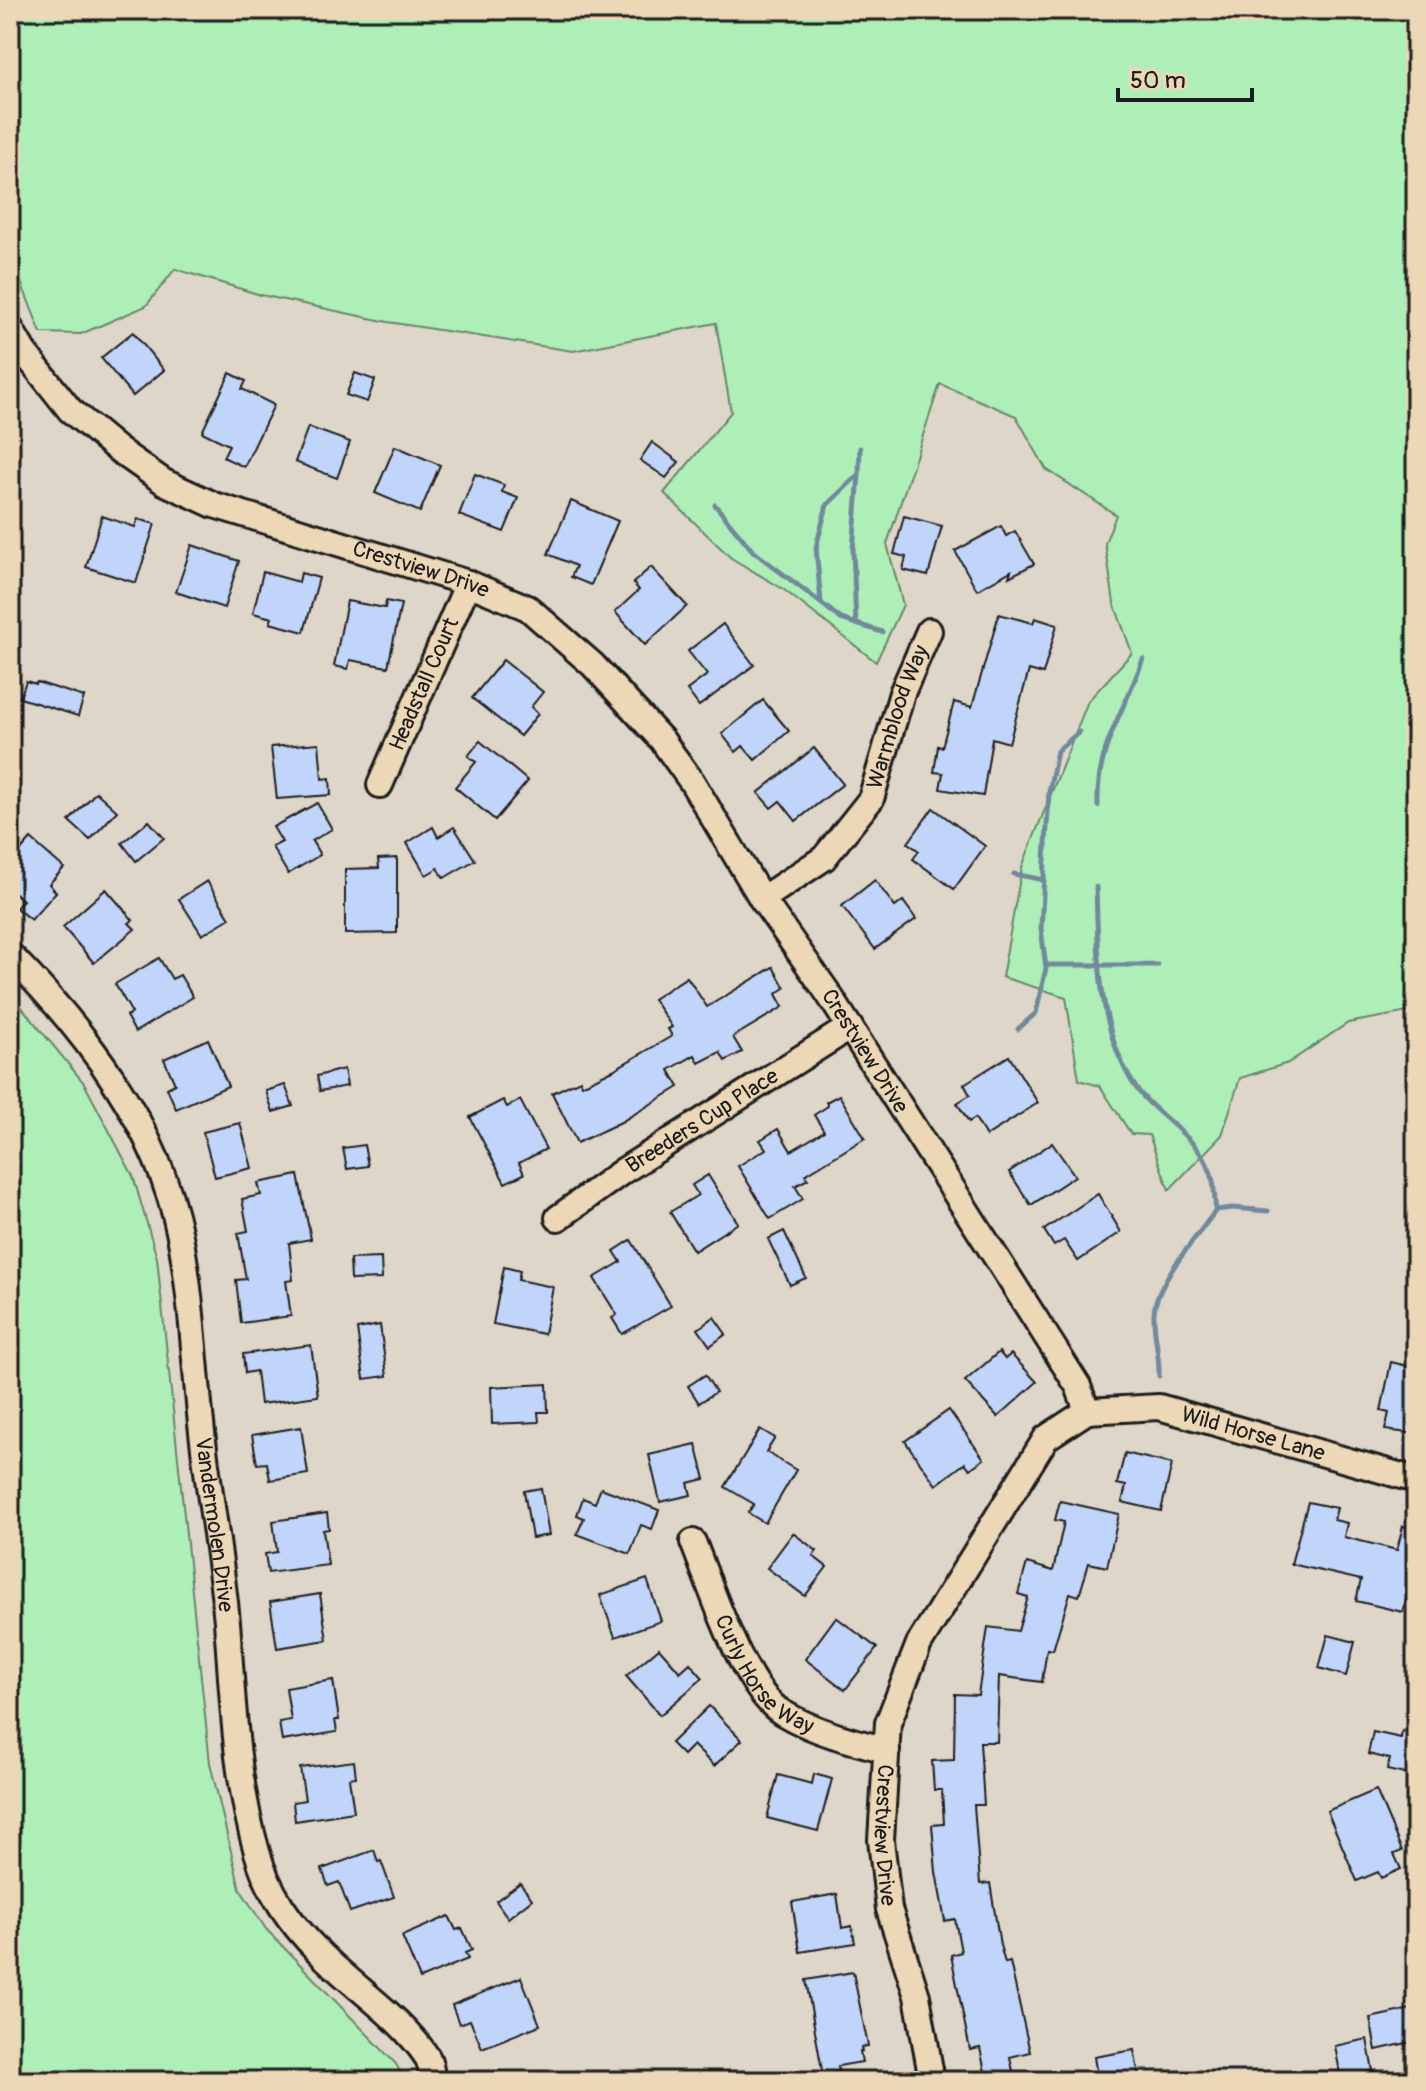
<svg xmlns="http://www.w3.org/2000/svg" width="1426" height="2091" font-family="Pangolin,sans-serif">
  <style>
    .green { fill: #aeefb7; stroke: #65866a; stroke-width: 2 }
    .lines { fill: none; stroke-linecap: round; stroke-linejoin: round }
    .stream { stroke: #71899d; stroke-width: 5 }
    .building { fill: #c1d5fa; stroke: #1c1c1c; stroke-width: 2 }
    .minor-casing { stroke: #1c1c1c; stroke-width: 30 }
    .minor { stroke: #ecd7b6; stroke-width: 24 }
    .labels { text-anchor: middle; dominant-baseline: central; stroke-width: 8; stroke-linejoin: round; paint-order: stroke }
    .street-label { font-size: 22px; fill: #1c1c1c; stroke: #ecd7b6 }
  </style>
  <rect width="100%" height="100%" fill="#dfd6ca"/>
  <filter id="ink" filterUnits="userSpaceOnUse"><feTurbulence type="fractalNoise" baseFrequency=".0125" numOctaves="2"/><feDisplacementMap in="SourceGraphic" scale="16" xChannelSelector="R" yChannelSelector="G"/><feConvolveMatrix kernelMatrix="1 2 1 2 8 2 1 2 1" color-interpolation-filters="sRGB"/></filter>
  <g filter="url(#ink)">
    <g class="green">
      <path d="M10,10H1416V1017L1408,1012L1348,1023L1288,1063L1240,1078L1222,1135L1169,1190L1149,1135L1131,1134L1100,1086L1079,1080L1066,997L1002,977L1022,867L1088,701L1132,653L1114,603L1105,543L1116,515L1046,469L1016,416L940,384L887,544L903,605L876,662L783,589L731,558L664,493L731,412L716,323L573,351L388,322L261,295L175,269L146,306L81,334L41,333L19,277L10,241Z"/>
      <path d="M10,993L84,1083L133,1176L157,1258L210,1763L240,1889L266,1929L396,2064L405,2081H10Z"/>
    </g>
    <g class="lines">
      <g class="stream">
        <path d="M860,448L859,474L827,505L816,547L821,603L841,619L882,632"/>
        <path d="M715,505L753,551L821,603"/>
        <path d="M856,624L853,550L859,474"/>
        <path d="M1098,806C1096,746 1124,713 1143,659"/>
        <path d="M1014,874L1044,880"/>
        <path d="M1096,887C1098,951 1097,1023 1131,1080C1152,1116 1196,1132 1211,1173C1215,1184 1214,1199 1216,1210C1197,1237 1156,1282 1154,1313C1153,1333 1160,1355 1159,1376"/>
        <path d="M1046,965H1158"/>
        <path d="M1018,1029L1036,1013L1046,968L1041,928L1049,792L1057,751L1079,732"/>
        <path d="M1216,1210L1233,1208L1268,1211"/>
      </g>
    </g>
    <g class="building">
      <path d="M133,332L164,370L133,396L101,358Z"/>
      <path d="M230,373L246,381L242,389L274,405L244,467L223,457L229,445L202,432Z"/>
      <path d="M355,373L375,380L367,402L346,395Z"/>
      <path d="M308,427L350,442L337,478L295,462Z"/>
      <path d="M652,442L679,462L666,478L640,460Z"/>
      <path d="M395,446L440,465L420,512L375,493Z"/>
      <path d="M475,474L504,485L502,492L518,498L504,532L459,515Z"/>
      <path d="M571,501L618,521L591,585L571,577L576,566L548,554Z"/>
      <path d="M102,516L135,527L138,519L155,524L136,583L86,567Z"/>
      <path d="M904,516L942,526L928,576L903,570L906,557L894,554Z"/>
      <path d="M1001,526L1006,536L1015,531L1034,564L1009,577L1011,571L977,590L955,551Z"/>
      <path d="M192,545L239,561L224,608L176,592Z"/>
      <path d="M651,567L687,606L645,645L615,612L639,590L633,583Z"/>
      <path d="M263,572L299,582L301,573L319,578L304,632L270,623L272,618L253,613Z"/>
      <path d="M347,601L385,608L386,601L401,604L388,667L350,660L348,669L334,666Z"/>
      <path d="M999,614L1033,623L1035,618L1057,625L1043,674L1029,670L1009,743L992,738L983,796L940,789L943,773L934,772L938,746L942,747L954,702L972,707Z"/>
      <path d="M723,624L754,665L699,706L687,690L707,675L688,651Z"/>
      <path d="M503,660L543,692L531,707L538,714L520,736L472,698Z"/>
      <path d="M26,681L36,684L37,682L84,697L78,716L20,698Z"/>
      <path d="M763,700L789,731L755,760L743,746L736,752L722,734Z"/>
      <path d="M480,741L528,781L495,820L455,787L476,762L468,756Z"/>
      <path d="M319,743L322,779L330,778L331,795L277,799L271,747Z"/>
      <path d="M814,748L843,784L796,821L780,801L771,808L758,793Z"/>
      <path d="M96,792L117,811L90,840L69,821Z"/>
      <path d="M317,803L332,829L312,841L320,855L288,874L272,847L282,842L273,827Z"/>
      <path d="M933,808L985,846L954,889L913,859L919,851L908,843Z"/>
      <path d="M149,821L164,838L136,861L122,843Z"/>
      <path d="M433,827L438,837L454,827L475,860L444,878L438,868L426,875L407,843Z"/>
      <path d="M31,839L64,868L49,884L56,892L31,920L16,908L23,900L10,889V863Z"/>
      <path d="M397,858V933L345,934V869L379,868L378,859Z"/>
      <path d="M875,880L895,907L903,901L916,919L875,949L842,906Z"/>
      <path d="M207,881L230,918L202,935L179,899Z"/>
      <path d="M106,889L133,920L129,923L135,929L94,963L63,927Z"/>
      <path d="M159,958L172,979L180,975L193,997L135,1032L126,1016L132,1013L115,984Z"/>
      <path d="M773,967L785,988L776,994L783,1007L733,1037L742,1052L725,1061L720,1052L699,1063L695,1055L669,1070L679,1087L621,1122L577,1143L552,1093L580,1080L582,1085L613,1070L672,1036L668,1029L672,1027L653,999L687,977L707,1007Z"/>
      <path d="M208,1039L228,1086L176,1109L167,1088L175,1084L164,1059Z"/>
      <path d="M1009,1056L1038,1103L986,1136L975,1118L969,1122L957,1103L970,1095L964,1084Z"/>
      <path d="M344,1069L347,1086L320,1091L317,1076Z"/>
      <path d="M285,1085L293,1106L273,1112L266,1091Z"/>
      <path d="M839,1095L865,1138L805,1175L808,1179L795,1186L803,1199L770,1219L738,1166L766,1149L760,1140L778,1129L791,1151L824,1131L814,1115L828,1106L826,1102Z"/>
      <path d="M503,1100L507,1107L520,1100L546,1149L519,1163L524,1174L505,1183L470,1117Z"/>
      <path d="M240,1123L252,1168L215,1177L203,1132Z"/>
      <path d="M1052,1143L1075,1176L1031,1205L1009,1172Z"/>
      <path d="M364,1145L368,1166L347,1169L343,1148Z"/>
      <path d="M298,1175L311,1239L289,1243L293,1280L286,1281L291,1316L241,1323L236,1280L246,1279L238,1233L248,1231L242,1199L261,1195L258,1183Z"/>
      <path d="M708,1175L738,1223L694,1251L670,1212L698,1195L692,1185Z"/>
      <path d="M1098,1194L1121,1232L1078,1261L1064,1240L1054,1246L1044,1230Z"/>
      <path d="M784,1231L806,1278L790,1285L768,1239Z"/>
      <path d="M631,1240L671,1306L622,1334L612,1318L617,1315L594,1278L621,1262L614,1251Z"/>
      <path d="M381,1258L382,1279L351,1280L350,1259Z"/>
      <path d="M504,1267L520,1271L518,1280L553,1287L544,1334L493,1324Z"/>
      <path d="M714,1317L726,1334L710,1346L698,1329Z"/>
      <path d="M380,1325L387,1376L364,1379L357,1329Z"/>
      <path d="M311,1345L318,1396L260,1404L256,1371L245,1373L243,1354Z"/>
      <path d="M999,1352L1005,1359L1011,1354L1037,1382L998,1417L965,1381Z"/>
      <path d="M1391,1362L1416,1368V1434L1385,1430L1389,1413L1381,1411Z"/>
      <path d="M705,1375L716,1392L699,1403L688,1386Z"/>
      <path d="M547,1384L548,1412H538L539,1422L492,1424L491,1387Z"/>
      <path d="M949,1410L984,1459L970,1469L965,1463L936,1485L905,1441Z"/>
      <path d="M301,1427L308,1474L270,1480L267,1463L257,1464L252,1435Z"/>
      <path d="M760,1429L775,1438L766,1452L796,1470L765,1523L748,1513L754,1504L725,1487Z"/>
      <path d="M696,1444L705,1479L688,1483L691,1495L660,1502L649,1455Z"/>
      <path d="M1125,1453L1172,1464L1161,1511L1122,1502L1126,1486L1117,1484Z"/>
      <path d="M541,1488L549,1535L532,1538L524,1491Z"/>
      <path d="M601,1488L659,1510L652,1529L641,1525L630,1554L577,1534L584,1518L577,1515L583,1498L595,1503Z"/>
      <path d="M1060,1501L1119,1514L1107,1567L1089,1563L1079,1596L1070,1593L1053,1650L1047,1649L1042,1682L999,1676L997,1742H980L984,1805H974L980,1884L990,1883L1000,1945L1005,1963L1010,1962L1030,2052L1010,2057L1015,2081H987L980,2048L970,2050L951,1955L961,1952L955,1919L945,1921L936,1872L932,1825L944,1824L942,1790H934L932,1761L954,1760L955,1694L978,1695L988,1627L1018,1631L1028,1597L1018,1594L1027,1563L1053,1571L1064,1522L1055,1520Z"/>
      <path d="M1308,1502L1337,1508L1334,1520L1347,1523L1344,1537L1397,1550L1403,1526L1416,1529V1560L1403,1612L1356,1601L1361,1580L1291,1564Z"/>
      <path d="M327,1513L329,1529L323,1530L328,1565L268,1573L265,1554L277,1552L273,1521Z"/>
      <path d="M793,1533L817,1551L813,1556L827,1567L805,1596L767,1568Z"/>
      <path d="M647,1579L661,1621L615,1637L600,1595Z"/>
      <path d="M320,1594L327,1640L277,1648L270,1602Z"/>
      <path d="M836,1617L877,1648L845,1690L805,1659Z"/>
      <path d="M1328,1635L1355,1642L1346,1676L1319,1668Z"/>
      <path d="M659,1648L680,1672L690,1663L703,1678L660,1715L626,1676Z"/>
      <path d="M333,1680L339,1720H335L337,1732L282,1741L279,1722L291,1720L286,1688Z"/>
      <path d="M709,1706L742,1740L714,1766L693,1745L683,1755L671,1743Z"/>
      <path d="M1402,1731L1416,1734L1414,1776L1387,1770L1390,1759L1368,1754L1373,1732L1401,1738Z"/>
      <path d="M354,1761L356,1777L349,1778L354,1812L295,1821L293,1802L305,1800L300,1768Z"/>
      <path d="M814,1774L832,1779L818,1831L767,1818L778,1775L812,1784Z"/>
      <path d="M1376,1790L1402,1851L1394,1854L1401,1869L1381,1878L1378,1872L1357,1881L1327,1811Z"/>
      <path d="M374,1850L378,1862L381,1861L394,1897L350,1912L339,1882L328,1886L322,1869Z"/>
      <path d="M520,1883L532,1899L508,1918L496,1901Z"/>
      <path d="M837,1894L842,1928L852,1926L855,1943L800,1952L792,1902Z"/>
      <path d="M449,1916L456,1930L462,1928L472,1950L465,1953L468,1959L420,1979L402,1936Z"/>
      <path d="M853,1972L868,2046L861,2047L862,2051H860L862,2062L838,2066L839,2074L823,2076L806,1980Z"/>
      <path d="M521,1977L540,2025L482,2048L470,2020L459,2024L452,2005Z"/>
      <path d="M1411,2009L1416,2041L1376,2050L1370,2018Z"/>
      <path d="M1367,2039L1373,2071L1341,2078L1335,2046Z"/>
      <path d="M1134,2050L1140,2081H1098L1094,2057Z"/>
    </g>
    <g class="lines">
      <defs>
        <g id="minor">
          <path id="s1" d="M10,328L24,352L70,410L117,449L164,482L214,505L468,583L528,608L593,665L662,740L692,782L762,899L828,993L1078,1386L1087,1411L1046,1438L919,1644L888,1723L881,1840L889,1909L917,1996L932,2081"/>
          <path id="s2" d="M380,785L468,583"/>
          <path id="s3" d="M762,899L824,858L871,799L902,693L929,631"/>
          <path id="s4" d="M10,955C87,1033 158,1126 180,1236C192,1297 194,1361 201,1423C208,1490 221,1556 227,1622C233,1699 235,1777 257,1852C268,1892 290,1923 319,1952C352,1986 401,2017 427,2057C431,2063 431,2073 433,2081"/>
          <path id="s5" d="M558,1218L623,1171L850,1027"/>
          <path id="s6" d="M1087,1411L1159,1407L1416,1480"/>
          <path id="s7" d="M693,1542C711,1586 743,1690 783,1713C815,1732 851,1741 887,1750"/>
        </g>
      </defs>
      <use href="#minor" class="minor-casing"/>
      <use href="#minor" class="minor"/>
    </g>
  </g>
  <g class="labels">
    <g class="street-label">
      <text stroke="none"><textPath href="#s1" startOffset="492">Crestview Drive</textPath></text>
      <text stroke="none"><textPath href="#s2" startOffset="110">Headstall Court</textPath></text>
      <text stroke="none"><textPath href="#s3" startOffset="236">Warmblood Way</textPath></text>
      <text stroke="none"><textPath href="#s1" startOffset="1166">Crestview Drive</textPath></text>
      <text stroke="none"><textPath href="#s5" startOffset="174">Breeders Cup Place</textPath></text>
      <text stroke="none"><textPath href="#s6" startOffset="170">Wild Horse Lane</textPath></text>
      <text stroke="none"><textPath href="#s4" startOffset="624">Vandermolen Drive</textPath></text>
      <text stroke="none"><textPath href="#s7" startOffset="154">Curly Horse Way</textPath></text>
      <text stroke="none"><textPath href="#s1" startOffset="2078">Crestview Drive</textPath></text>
    </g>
  </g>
  <rect width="1426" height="2091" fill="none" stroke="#ecd7b6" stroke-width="40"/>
  <rect x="20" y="20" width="1386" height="2051" fill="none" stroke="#1c1c1c" stroke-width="3" filter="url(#ink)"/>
  <path d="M1118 88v12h134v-12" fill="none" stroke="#1c1c1c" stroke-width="4"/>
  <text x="1130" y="88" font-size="24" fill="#1c1c1c" stroke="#ecd7b6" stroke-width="6" paint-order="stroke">50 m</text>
</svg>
